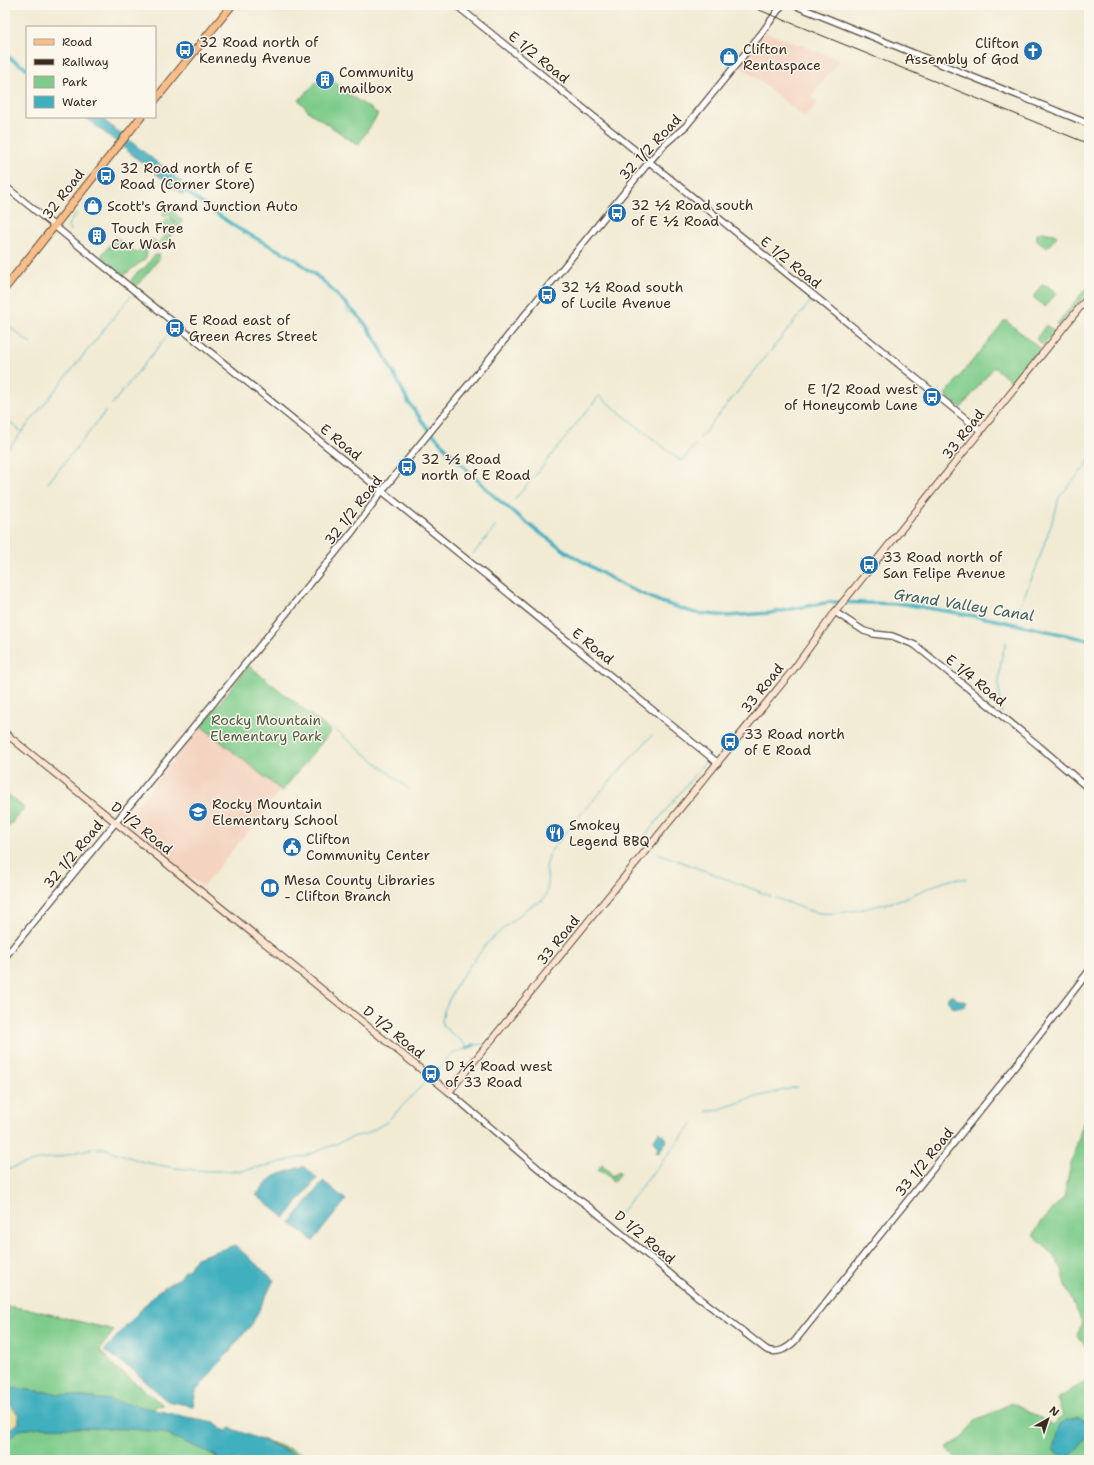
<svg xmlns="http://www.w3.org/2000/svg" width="1094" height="1465" font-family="'Shantell Sans',sans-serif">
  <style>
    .built { fill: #f4d3c0 }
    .green { fill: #7ecc8b; stroke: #5c7b54 }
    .sand { fill: #eeda9e; stroke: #94825e }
    .water { fill: #41afbe; stroke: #3e6c6e }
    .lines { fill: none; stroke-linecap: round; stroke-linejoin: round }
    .stream { stroke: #41afbe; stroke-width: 1 }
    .canal { stroke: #41afbe; stroke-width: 3.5 }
    .tertiary-casing { stroke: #564739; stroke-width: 8 }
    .secondary-casing { stroke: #564739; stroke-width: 8 }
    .primary-casing { stroke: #564739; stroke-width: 9 }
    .tertiary { stroke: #fff; stroke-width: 5.5 }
    .secondary { stroke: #fce5d0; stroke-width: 6 }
    .primary { stroke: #f8bd89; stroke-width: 7 }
    .rail { stroke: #3b2a1e; stroke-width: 1 }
    .labels { text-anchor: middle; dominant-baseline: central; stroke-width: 3; stroke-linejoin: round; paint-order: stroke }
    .poi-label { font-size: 14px; fill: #3b2a1e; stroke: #fbf7ec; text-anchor: start }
    .street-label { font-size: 14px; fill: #3b2a1e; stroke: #fbf7ec }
    .park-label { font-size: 14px; fill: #4f5b3f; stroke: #fbf7ec }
    .water-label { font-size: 15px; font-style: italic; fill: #3d5f5e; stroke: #fbf7ec }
  </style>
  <rect width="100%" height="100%" fill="#fbf7ec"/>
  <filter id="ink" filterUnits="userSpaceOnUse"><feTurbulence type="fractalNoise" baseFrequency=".025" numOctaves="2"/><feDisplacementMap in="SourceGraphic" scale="8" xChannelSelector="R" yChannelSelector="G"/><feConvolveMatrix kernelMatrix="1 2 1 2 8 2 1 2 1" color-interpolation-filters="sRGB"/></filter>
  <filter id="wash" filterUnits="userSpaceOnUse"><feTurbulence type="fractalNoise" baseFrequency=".012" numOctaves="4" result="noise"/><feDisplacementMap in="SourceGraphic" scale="16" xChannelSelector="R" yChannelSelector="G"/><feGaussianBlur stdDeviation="0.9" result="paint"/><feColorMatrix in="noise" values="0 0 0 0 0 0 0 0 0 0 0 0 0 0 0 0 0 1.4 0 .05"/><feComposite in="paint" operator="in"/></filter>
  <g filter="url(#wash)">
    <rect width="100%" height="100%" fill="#f1ebd4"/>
    <g class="built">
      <path d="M765,32L840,60L811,97L818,102L805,118L739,64Z"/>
      <path d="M201,726L281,790L272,801L269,799L268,801L271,804L202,887L125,825V820Z"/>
    </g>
    <g class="green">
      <path d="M325,73L345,92L377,113V116L358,145L309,112L299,100Z"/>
      <path d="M165,204L183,221L170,237L168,236L178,225L168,215L165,217L162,215L166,209L163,206Z"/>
      <path d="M167,218L168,220L170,219L176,224L169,234L167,233L169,229L162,225Z"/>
      <path d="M1042,232L1054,234L1057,236L1047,248L1037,240V234Z"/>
      <path d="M165,235L169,238C164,244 162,251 152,249L148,242L151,239L158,244Z"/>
      <path d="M116,237L134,252H138L145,245C151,260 141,261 132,269C128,272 127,274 121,275L101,256Z"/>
      <path d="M155,255H159L160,258L136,287L131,281C137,270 140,273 147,265C150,262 152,257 155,255Z"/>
      <path d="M1042,285L1045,286L1046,285L1057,293L1045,307L1033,297Z"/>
      <path d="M1086,288H1088V292L1060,325L1057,326V324Z"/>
      <path d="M1005,320L1041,349L1013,383L994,367L961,408L945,395Z"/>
      <path d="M1046,325L1054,331V334L1048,341L1046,339L1045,340L1047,342L1044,346L1036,339Z"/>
      <path d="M249,666L331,731L282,791L201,726Z"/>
      <path d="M5,792L24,808L5,831Z"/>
      <path d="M1089,1111V1353L1078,1335L1082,1322L1067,1289L1062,1269L1050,1251L1033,1236L1041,1222L1064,1197L1071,1164L1084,1120Z"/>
      <path d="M602,1164L613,1176L618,1171L621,1173L614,1181H612C610,1174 602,1173 598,1170Z"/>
      <path d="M5,1306L33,1310L114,1330L100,1350L116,1368L163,1405L157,1406L152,1410L109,1400L5,1387Z"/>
      <path d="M1089,1373V1460H957L946,1448L963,1438L975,1420L997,1411L1012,1402L1053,1425L1063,1415L1057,1399L1086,1381Z"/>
      <path d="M41,1427L130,1429L161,1432L208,1452L216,1456L218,1460L5,1459V1442L19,1430Z"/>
      <path d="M261,1439L322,1460H309Z"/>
    </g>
    <path class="sand" d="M5,1405H10L18,1414L19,1423L5,1432Z"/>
    <g class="water">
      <path d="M85,117H100L188,187L183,195Z"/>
      <path d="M953,995L956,999L967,1002L965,1006L959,1008L952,1007L947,1000L949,996Z"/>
      <path d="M659,1132C674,1141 663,1143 659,1153L656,1152L658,1148L654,1139Z"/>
      <path d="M304,1166L317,1178L285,1218L256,1195L268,1181L275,1176Z"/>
      <path d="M323,1181L346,1200L313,1241L290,1223Z"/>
      <path d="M235,1245L274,1280L252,1324L196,1391L193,1406L167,1401L133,1370L104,1351L157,1292L179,1278L184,1271L189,1269L196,1258Z"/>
      <path d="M5,1387L109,1400L134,1405L187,1417L215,1422L221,1429L227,1431L230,1428C257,1437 282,1450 309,1460H218L216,1456L208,1452L161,1432L130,1429L41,1427L19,1430L5,1442V1432L19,1423L18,1414L10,1405H5Z"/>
      <path d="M1079,1417L1089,1423V1434L1069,1459L1053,1450L1059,1426L1066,1420Z"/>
    </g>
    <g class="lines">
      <g class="stream">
        <path d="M203,210L206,206"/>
        <path d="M71,231L68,225L77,213"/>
        <path d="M346,310L349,307"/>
        <path d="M347,312L350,308"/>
        <path d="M349,314L353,311"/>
        <path d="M5,323L31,344"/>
        <path d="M359,324L363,321"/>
        <path d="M1087,379L1089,380"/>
        <path d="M112,404L172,330"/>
        <path d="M406,405L409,403"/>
        <path d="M5,418L21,431"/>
        <path d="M418,422L421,419"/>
        <path d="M700,438L812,300"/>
        <path d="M8,449L131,296"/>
        <path d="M48,483L106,411"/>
        <path d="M515,499L533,478L599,396L681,461L684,459L695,445"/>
        <path d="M473,554L496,526"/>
        <path d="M1019,608L1036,568L1056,510L1059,497L1084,468L1089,460"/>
        <path d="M1002,713C996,691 999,663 1006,642"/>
        <path d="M334,729L409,789"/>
        <path d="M637,846L705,762"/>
        <path d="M658,853L771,896"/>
        <path d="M776,898C790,903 805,911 820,913C839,916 889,904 907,897C925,890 947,877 966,879"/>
        <path d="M474,1045L485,1044"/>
        <path d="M436,1071L450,1055L467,1048L465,1044L443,1026L442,1021L444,1010L459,980L481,951L489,941L529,907L543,900L546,895L548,884L546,867L550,852L586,808L652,735"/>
        <path d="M707,1111H714L756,1097L797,1087"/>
        <path d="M5,1170L42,1159L58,1157L93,1148H103L143,1162L175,1168L206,1171H240L270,1165L308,1155L356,1136L366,1134L387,1122L428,1079"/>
        <path d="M615,1220L694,1122"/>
      </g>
      <g class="canal">
        <path d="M5,55L27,69"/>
        <path d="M182,189L237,228L295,259L322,280L363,321L376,340L409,403L426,426L451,454L496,498L536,530L568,553L624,586L661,602L695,613L728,616L770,613L830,602L904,604L991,619L1089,640"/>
        <path d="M467,1048L474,1045"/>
      </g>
    </g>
  </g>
  <g filter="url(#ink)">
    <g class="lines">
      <defs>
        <g id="tertiary">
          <path d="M456,5L981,431"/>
          <path d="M794,5L1089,124"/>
          <path d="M5,186L718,763"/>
          <path d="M835,612L864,631L874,634L892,636L915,645L1039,746L1089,789"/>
          <path d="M5,957L198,722L353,531L382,491L649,162L665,144L686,126L761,34L782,5"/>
          <path d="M449,1092L553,1181L592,1209L697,1296L767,1350C778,1354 786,1349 794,1342L1013,1069L1089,971"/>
        </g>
        <path id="secondary" d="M5,733L449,1092L793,670L835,612L1089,296"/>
        <g id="primary">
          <path d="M155,100L232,5"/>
          <path d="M5,288L141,117"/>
        </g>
      </defs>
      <use href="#tertiary" class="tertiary-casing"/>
      <use href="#secondary" class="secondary-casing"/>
      <use href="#primary" class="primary-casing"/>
      <use href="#tertiary" class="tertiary"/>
      <use href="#secondary" class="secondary"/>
      <use href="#primary" class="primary"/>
      <path class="rail" d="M747,5L1089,144"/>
    </g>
  </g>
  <defs>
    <symbol id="bus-disc" viewBox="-11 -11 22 22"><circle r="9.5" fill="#1f6fb2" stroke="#fbf7ec"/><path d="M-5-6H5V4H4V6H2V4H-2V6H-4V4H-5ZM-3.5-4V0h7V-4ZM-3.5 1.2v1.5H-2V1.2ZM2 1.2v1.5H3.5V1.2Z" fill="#fff"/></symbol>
    <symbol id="church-disc" viewBox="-11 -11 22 22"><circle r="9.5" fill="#1f6fb2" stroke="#fbf7ec"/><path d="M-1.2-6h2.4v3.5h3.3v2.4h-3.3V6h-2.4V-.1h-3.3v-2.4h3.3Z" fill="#fff"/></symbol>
    <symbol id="shop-disc" viewBox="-11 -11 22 22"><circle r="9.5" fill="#1f6fb2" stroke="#fbf7ec"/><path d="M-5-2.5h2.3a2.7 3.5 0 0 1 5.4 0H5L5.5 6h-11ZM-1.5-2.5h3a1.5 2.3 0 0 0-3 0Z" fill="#fff"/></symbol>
    <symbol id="building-disc" viewBox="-11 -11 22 22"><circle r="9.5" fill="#1f6fb2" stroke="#fbf7ec"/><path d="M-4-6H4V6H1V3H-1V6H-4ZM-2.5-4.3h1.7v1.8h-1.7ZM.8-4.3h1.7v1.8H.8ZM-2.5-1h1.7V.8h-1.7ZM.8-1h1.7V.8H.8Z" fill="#fff"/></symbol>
    <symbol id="school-disc" viewBox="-11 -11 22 22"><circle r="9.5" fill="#1f6fb2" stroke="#fbf7ec"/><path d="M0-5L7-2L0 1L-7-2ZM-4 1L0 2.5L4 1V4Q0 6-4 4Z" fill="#fff"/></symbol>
    <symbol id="restaurant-disc" viewBox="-11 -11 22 22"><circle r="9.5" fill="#1f6fb2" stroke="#fbf7ec"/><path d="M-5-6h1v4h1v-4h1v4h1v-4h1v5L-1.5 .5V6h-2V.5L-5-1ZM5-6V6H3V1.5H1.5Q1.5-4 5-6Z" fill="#fff"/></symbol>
    <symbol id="civic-disc" viewBox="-11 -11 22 22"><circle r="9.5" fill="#1f6fb2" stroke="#fbf7ec"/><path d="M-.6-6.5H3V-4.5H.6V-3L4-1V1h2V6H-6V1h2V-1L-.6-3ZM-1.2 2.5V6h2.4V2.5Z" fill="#fff"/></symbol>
    <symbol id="library-disc" viewBox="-11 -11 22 22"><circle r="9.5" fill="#1f6fb2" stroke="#fbf7ec"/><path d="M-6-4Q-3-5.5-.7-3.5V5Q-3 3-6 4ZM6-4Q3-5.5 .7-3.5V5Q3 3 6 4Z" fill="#fff"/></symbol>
  </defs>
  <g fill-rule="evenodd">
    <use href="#bus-disc" x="174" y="39" width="22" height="22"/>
    <use href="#church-disc" x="1022" y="40" width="22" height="22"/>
    <use href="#shop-disc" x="718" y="46" width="22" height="22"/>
    <use href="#building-disc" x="314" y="69" width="22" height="22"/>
    <use href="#bus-disc" x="95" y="165" width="22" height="22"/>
    <use href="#shop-disc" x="82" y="195" width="22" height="22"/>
    <use href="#bus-disc" x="606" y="202" width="22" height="22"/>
    <use href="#building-disc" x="86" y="225" width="22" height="22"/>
    <use href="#bus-disc" x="536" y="284" width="22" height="22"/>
    <use href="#bus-disc" x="164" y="317" width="22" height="22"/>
    <use href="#bus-disc" x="921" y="386" width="22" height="22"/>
    <use href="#bus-disc" x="396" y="456" width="22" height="22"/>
    <use href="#bus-disc" x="858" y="554" width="22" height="22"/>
    <use href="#bus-disc" x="719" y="731" width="22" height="22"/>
    <use href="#school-disc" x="187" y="801" width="22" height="22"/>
    <use href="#restaurant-disc" x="544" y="822" width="22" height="22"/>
    <use href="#civic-disc" x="281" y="836" width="22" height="22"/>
    <use href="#library-disc" x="259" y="877" width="22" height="22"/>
    <use href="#bus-disc" x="420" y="1063" width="22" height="22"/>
  </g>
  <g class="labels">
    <g class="poi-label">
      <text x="199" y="42">32 Road north of<tspan x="199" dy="16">Kennedy Avenue</tspan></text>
      <text x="1019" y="43" text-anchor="end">Clifton<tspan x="1019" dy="16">Assembly of God</tspan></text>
      <text x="743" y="49">Clifton<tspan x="743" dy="16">Rentaspace</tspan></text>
      <text x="339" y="72">Community<tspan x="339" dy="16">mailbox</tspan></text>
      <text x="120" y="168">32 Road north of E<tspan x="120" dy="16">Road (Corner Store)</tspan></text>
      <text x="631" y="205">32 ½ Road south<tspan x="631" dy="16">of E ½ Road</tspan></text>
      <text x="107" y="206">Scott's Grand Junction Auto</text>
      <text x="111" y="228">Touch Free<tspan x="111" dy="16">Car Wash</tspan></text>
      <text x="561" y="287">32 ½ Road south<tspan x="561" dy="16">of Lucile Avenue</tspan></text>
      <text x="189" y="320">E Road east of<tspan x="189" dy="16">Green Acres Street</tspan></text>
      <text x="918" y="389" text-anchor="end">E 1/2 Road west<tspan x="918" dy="16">of Honeycomb Lane</tspan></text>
      <text x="421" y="459">32 ½ Road<tspan x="421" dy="16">north of E Road</tspan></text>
      <text x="883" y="557">33 Road north of<tspan x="883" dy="16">San Felipe Avenue</tspan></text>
      <text x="744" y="734">33 Road north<tspan x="744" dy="16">of E Road</tspan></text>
      <text x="212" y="804">Rocky Mountain<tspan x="212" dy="16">Elementary School</tspan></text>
      <text x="569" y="825">Smokey<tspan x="569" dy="16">Legend BBQ</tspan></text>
      <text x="306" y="839">Clifton<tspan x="306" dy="16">Community Center</tspan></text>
      <text x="284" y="880">Mesa County Libraries<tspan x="284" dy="16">- Clifton Branch</tspan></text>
      <text x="445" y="1066">D ½ Road west<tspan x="445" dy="16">of 33 Road</tspan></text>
    </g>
    <g class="street-label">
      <text transform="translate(539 57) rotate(39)">E 1/2 Road</text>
      <text transform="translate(650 147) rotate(-47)">32 1/2 Road</text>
      <text transform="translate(63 194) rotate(-52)">32 Road</text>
      <text transform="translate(791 262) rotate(39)">E 1/2 Road</text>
      <text transform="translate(963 434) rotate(-52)">33 Road</text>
      <text transform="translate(341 442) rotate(39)">E Road</text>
      <text transform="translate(353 510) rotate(-52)">32 1/2 Road</text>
      <text transform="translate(593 646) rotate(39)">E Road</text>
      <text transform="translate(976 680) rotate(39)">E 1/4 Road</text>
      <text transform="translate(762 688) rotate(-51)">33 Road</text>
      <text transform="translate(142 828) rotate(39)">D 1/2 Road</text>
      <text transform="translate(73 854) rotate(-50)">32 1/2 Road</text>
      <text transform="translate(558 940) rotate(-51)">33 Road</text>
      <text transform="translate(394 1032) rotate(39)">D 1/2 Road</text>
      <text transform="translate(924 1162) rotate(-51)">33 1/2 Road</text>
      <text transform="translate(645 1237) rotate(40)">D 1/2 Road</text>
    </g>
    <g class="park-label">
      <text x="266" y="720">Rocky Mountain<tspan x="266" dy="16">Elementary Park</tspan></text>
    </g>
    <g class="water-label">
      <text transform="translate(964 605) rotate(9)">Grand Valley Canal</text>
    </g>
  </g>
  <rect width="1094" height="1465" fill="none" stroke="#fbf7ec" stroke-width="20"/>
  <rect x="26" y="26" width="130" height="92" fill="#fbf7ec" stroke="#aea59a"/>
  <rect x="34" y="39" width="20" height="6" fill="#f8bd89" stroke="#aea59a"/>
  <text x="62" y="46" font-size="12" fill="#3b2a1e">Road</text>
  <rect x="34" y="59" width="20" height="6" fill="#3b2a1e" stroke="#aea59a"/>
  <text x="62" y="66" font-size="12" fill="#3b2a1e">Railway</text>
  <rect x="34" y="76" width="20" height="12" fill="#7ecc8b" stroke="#aea59a"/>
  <text x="62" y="86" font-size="12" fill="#3b2a1e">Park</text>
  <rect x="34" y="96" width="20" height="12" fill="#41afbe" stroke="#aea59a"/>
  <text x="62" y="106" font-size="12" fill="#3b2a1e">Water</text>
  <g transform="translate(1048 1419) rotate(39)" stroke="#fbf7ec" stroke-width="3" paint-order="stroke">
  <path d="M0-3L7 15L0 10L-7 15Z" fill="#3b2a1e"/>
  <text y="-6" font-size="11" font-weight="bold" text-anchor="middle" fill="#3b2a1e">N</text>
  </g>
</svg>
